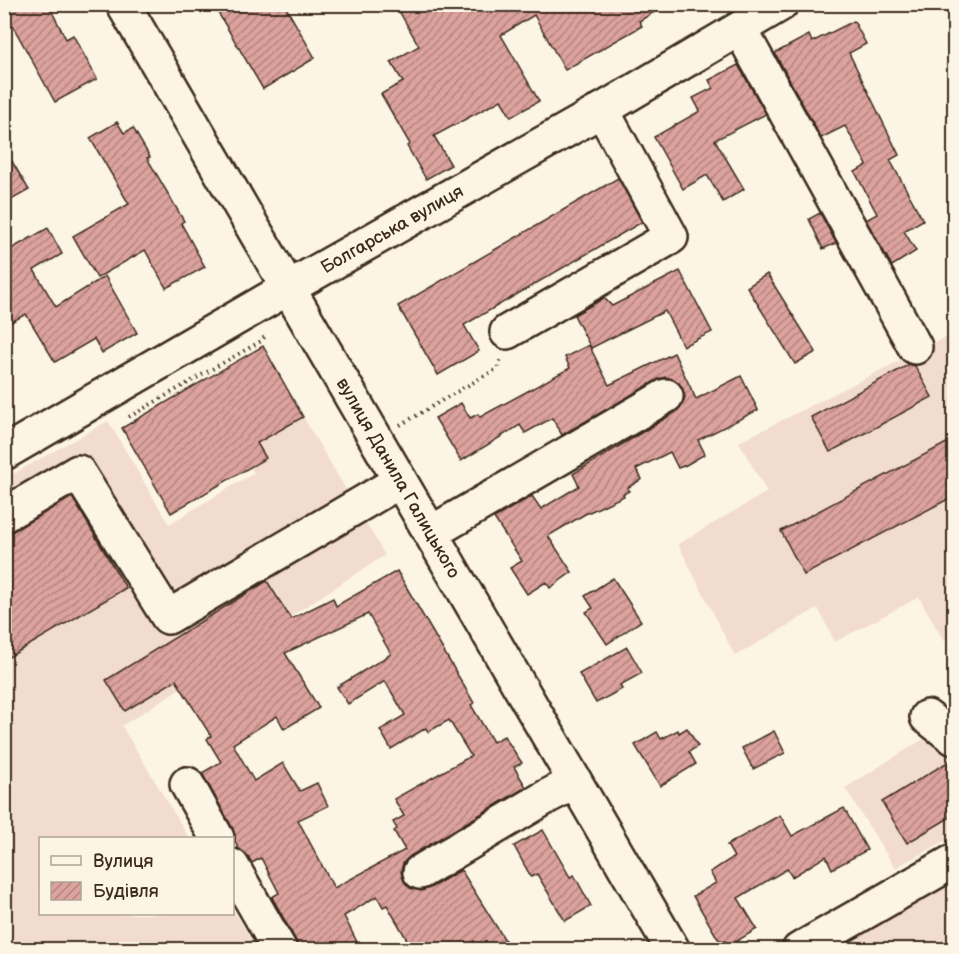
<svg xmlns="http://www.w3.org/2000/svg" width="959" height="954" font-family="'Balsamiq Sans',sans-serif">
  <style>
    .built { fill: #f2dccf }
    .building { fill: url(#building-hatch); stroke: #3b2a1e; stroke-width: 1.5; fill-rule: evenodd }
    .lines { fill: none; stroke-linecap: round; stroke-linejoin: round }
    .minor-casing { stroke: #3b2a1e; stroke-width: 38 }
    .major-casing { stroke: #3b2a1e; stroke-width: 38 }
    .path { stroke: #3b2a1e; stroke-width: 4; stroke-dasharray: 1.5 4.5; stroke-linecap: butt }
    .minor { stroke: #fcf5e5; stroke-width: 33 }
    .major { stroke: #fcf5e5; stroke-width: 33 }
    .labels { text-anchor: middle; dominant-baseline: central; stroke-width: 4.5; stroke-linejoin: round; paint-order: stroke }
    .street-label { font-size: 18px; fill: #3b2a1e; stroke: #fcf5e5 }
  </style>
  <defs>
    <pattern id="building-hatch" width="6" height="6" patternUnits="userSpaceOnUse" patternTransform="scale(1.5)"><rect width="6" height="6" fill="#dca29d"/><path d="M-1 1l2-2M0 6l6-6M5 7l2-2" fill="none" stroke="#b4847f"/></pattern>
  </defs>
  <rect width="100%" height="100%" fill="#fcf5e5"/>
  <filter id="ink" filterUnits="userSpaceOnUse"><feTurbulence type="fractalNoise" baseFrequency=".0167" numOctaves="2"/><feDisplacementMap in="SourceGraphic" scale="12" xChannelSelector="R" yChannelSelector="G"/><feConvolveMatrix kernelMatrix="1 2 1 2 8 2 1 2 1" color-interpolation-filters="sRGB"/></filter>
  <g filter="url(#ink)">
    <g class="built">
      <path d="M954,333V635L944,641L919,597L835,642L818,608L735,656L678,544L767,492L739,442Z"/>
      <path d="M303,417L385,555L122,726L189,838H40V914H232L233,909L257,949H5L4,479L108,421L169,524L254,473L250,467L257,443Z"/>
      <path d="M954,720V836L895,868L845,788Z"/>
      <path d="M954,861V949H799Z"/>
    </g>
    <g class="building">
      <path d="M15,4H48L66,39L73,35L97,79L55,102L4,10Z"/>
      <path d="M213,4H284L315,58L263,89Z"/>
      <path d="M395,4H668L639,21L642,26L565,70L534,15L501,35L539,101L511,117L501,100L434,136L451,165L426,179L407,146L410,144L381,94L403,82L391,62L419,46Z"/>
      <path d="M854,21L866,44L849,53L899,155L890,160L923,220L904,231L916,251L892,266L866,220L877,214L855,172L867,165L845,126L821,138L775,53L809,35L812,42Z"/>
      <path d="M738,65L766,114L715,140L744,189L723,202L707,175L683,189L654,137L700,111L693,98L713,88L709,80Z"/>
      <path d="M117,122L124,133L133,128L150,157L147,158L184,221L181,223L205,267L166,288L145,250L97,278L73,236L129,204L90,138Z"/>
      <path d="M4,148L29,190L4,204Z"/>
      <path d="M618,178L642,222L464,325L479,351L438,375L398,306Z"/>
      <path d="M820,213L836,243L823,249L809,219Z"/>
      <path d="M48,228L62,254L34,270L56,307L105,276L137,333L102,353L94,339L55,362L26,314L4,326V253Z"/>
      <path d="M680,271L712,332L683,346L665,311L591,348L574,315L604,298L612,306Z"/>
      <path d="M767,274L816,352L795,364L747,287Z"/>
      <path d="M589,345L609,385L674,353L696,399L741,376L758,410L698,440L705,454L686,465L678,468L670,452L636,469L642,479L627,488L629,491L623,494L624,496L585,514L548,536L572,572L550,588L546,582L527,594L510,568L522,561L494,518L532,496L541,509L579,486L573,474L676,412L682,405L685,397L682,387L675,380L665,377L657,380L562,435L552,418L525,433L520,425L461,461L435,418L461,403L470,418L478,414L480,417L570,368L565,357Z"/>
      <path d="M263,346L303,417L257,443L266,458L171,513L122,428Z"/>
      <path d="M910,364L915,366L932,397L830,452L811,417Z"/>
      <path d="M954,439V496L804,575L781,531Z"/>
      <path d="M72,497L126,588L4,660V534L13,531Z"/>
      <path d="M397,571L474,703L471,705L493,742L504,736L522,763L514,767L526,787L410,856L403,863L401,872L404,881L410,888L421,891L430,888L461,870L505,940L490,950H479L474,941L459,950H413L387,905L383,907L377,896L344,916L361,950H301L272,897L279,893L261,858L252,863L248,856L239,849L235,842L233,829L202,773L221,762L207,739L211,736L176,680L125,711L106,680L267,581L291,619L333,598L336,606ZM368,614L391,654L337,687L348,704L385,681L405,715L380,730L391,749L426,728L428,732L449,720L471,756L394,799L404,816L393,822L397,829L394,831L405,850L334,888L298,820L328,806L317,783L300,791L283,763L254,781L233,744L277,716L284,729L319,708L285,653Z"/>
      <path d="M613,578L641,621L607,644L586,612L593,608L585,596Z"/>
      <path d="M627,647L642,673L620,685L622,689L596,703L579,674Z"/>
      <path d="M687,728L698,746L689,752L696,764L660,786L635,745L657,732L661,739L678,730L679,733Z"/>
      <path d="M774,731L785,753L753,769L742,748Z"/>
      <path d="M954,758V815L907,843L882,802Z"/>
      <path d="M844,808L867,850L832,869L826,856L792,877L787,869L738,898L757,929L732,944L718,939L693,896L716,883L710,872L734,857L727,845L780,815L792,836Z"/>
      <path d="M543,830L570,877L574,875L591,906L565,921L537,874L531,877L514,846Z"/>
    </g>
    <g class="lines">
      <defs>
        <g id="minor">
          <path d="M740,29L915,347"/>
          <path d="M507,332L671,237L602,110"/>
          <path id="s1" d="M4,453L288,288L602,110L781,4"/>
          <path d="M4,515L78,472L168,617L400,481"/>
          <path d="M431,533L666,396"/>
          <path d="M927,717L954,738"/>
          <path d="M187,784L217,838"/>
          <path d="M232,866L280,950"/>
          <path d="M420,872L548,796L575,782"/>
          <path d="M799,950L954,861"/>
        </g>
        <g id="major">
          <path id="s2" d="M123,4L673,950"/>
        </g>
      </defs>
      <use href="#minor" class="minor-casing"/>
      <use href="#major" class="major-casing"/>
      <g class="path">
        <path d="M129,417L261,341L266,335"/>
        <path d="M400,425L498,368L501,358"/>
      </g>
      <use href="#minor" class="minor"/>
      <use href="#major" class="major"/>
    </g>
  </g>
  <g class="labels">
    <g class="street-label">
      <text stroke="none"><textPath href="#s1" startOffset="448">Болгарська вулиця</textPath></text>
      <text stroke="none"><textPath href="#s2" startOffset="548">вулиця Данила Галицького</textPath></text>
    </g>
  </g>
  <rect width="959" height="954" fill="none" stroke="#fcf5e5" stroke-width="24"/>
  <rect x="12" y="12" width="935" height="930" fill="none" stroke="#3b2a1e" stroke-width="2" filter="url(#ink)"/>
  <rect x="39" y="837" width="195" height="78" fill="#fcf5e5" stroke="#afa495" stroke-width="1.5"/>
  <rect x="51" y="856" width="30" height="9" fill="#fcf5e5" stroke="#afa495" stroke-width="1.5"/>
  <text x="93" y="867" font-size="18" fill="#3b2a1e">Вулиця</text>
  <rect x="51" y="882" width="30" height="18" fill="url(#building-hatch)" stroke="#afa495" stroke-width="1.5"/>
  <text x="93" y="897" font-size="18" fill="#3b2a1e">Будівля</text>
</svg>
